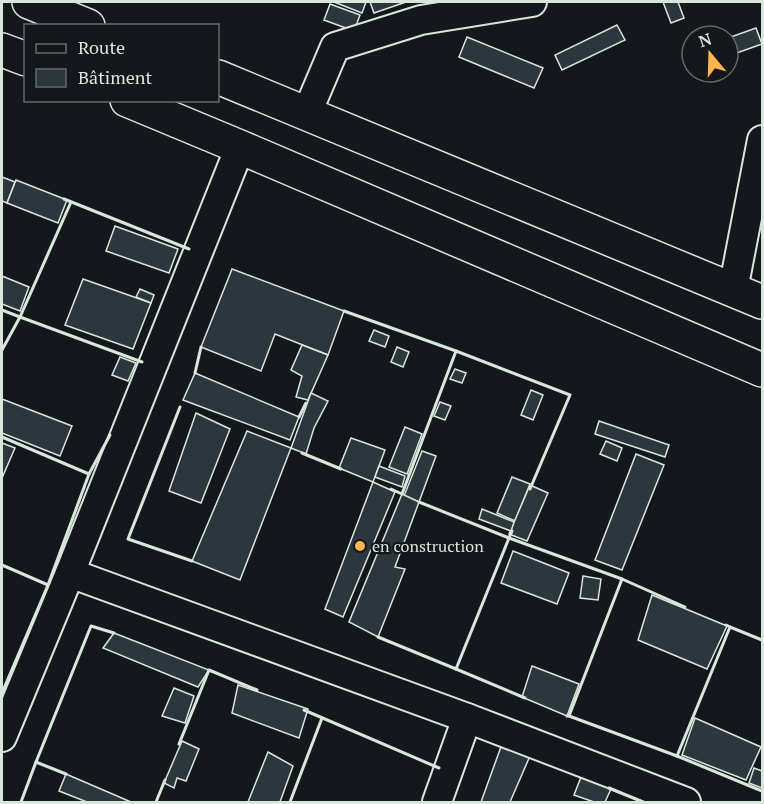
<svg xmlns="http://www.w3.org/2000/svg" width="764" height="804" font-family="'PT Serif',serif">
  <style>
    .building { fill: #2c363c; stroke: #d8e6dc; stroke-width: 1.5 }
    .lines { fill: none; stroke-linecap: round; stroke-linejoin: round }
    .minor-casing { stroke: #d8e6dc; stroke-width: 32 }
    .trunk-casing { stroke: #d8e6dc; stroke-width: 36 }
    .minor { stroke: #14181c; stroke-width: 28 }
    .trunk { stroke: #14181c; stroke-width: 33 }
    .wall { stroke: #d8e6dc; stroke-width: 3 }
    .poi-dot { fill: #ffb74d; stroke: #14181c; stroke-width: 2 }
    .labels { text-anchor: middle; dominant-baseline: central; stroke-width: 4.5; stroke-linejoin: round; paint-order: stroke }
    .poi-label { font-size: 16px; fill: #d8e6dc; stroke: #14181c; text-anchor: start }
  </style>
  <rect width="100%" height="100%" fill="#14181c"/>
  <g class="building">
    <path d="M334,2H366L362,13Z"/>
    <path d="M370,2H406L374,13Z"/>
    <path d="M663,2H678L684,18L671,23Z"/>
    <path d="M330,4L360,15L354,31L324,20Z"/>
    <path d="M617,25L625,40L562,70L555,55Z"/>
    <path d="M756,28L762,44L731,55L728,47V38Z"/>
    <path d="M467,37L543,68L534,88L459,57Z"/>
    <path d="M2,177L15,182L7,203L2,201Z"/>
    <path d="M16,180L67,200L58,223L7,203Z"/>
    <path d="M115,226L178,249L169,273L106,251Z"/>
    <path d="M232,269L344,311L328,355L275,334L261,371L201,347Z"/>
    <path d="M2,276L29,287L20,311L2,304Z"/>
    <path d="M83,279L151,303L133,349L65,325Z"/>
    <path d="M140,289L154,295L151,303L136,297Z"/>
    <path d="M374,330L389,336L385,347L369,341Z"/>
    <path d="M302,345L328,355L308,400L296,397L302,376L291,370Z"/>
    <path d="M397,347L409,352L403,367L391,362Z"/>
    <path d="M120,357L136,363L128,381L112,375Z"/>
    <path d="M455,369L466,373L462,383L450,379Z"/>
    <path d="M195,373L299,417L290,440L183,400Z"/>
    <path d="M531,390L543,395L533,420L521,415Z"/>
    <path d="M311,393L328,401L314,428L306,454L291,448Z"/>
    <path d="M2,399L72,426L60,456L2,433Z"/>
    <path d="M440,402L451,406L445,420L434,416Z"/>
    <path d="M196,413L230,429L201,503L169,491Z"/>
    <path d="M599,421L669,445L665,457L595,434Z"/>
    <path d="M405,427L422,434L407,474L389,467Z"/>
    <path d="M247,431L291,448L240,580L192,561Z"/>
    <path d="M351,438L385,450L373,482L339,468Z"/>
    <path d="M606,441L622,448L617,461L600,454Z"/>
    <path d="M2,443L15,448L2,478Z"/>
    <path d="M422,451L436,456L419,502L404,496Z"/>
    <path d="M636,454L664,465L622,570L595,560Z"/>
    <path d="M379,466L405,476L402,487L375,477Z"/>
    <path d="M512,477L530,484L515,521L497,513Z"/>
    <path d="M373,482L395,492L343,617L325,609Z"/>
    <path d="M530,485L548,493L527,541L509,534Z"/>
    <path d="M402,494L419,502L395,567L405,569L378,637L349,622Z"/>
    <path d="M482,509L514,522L511,531L479,519Z"/>
    <path d="M513,551L569,573L557,604L501,583Z"/>
    <path d="M583,576L601,579L598,600L580,598Z"/>
    <path d="M652,595L727,626L707,669L638,640Z"/>
    <path d="M114,633L209,670L198,687L103,648Z"/>
    <path d="M532,666L579,684L567,716L522,697Z"/>
    <path d="M238,685L308,709L299,738L232,713Z"/>
    <path d="M174,688L194,696L185,723L162,716Z"/>
    <path d="M695,718L761,747L746,780L682,755Z"/>
    <path d="M182,741L199,749L186,781L177,778L174,788L164,783Z"/>
    <path d="M502,744L530,756L510,802H481Z"/>
    <path d="M268,752L293,766L280,802H248Z"/>
    <path d="M754,768L762,771V788L749,783Z"/>
    <path d="M66,774L131,802H87L59,791Z"/>
    <path d="M581,777L611,789L605,802H594L574,795Z"/>
  </g>
  <g class="lines">
    <defs>
      <g id="minor">
        <path d="M307,113L335,47L421,20L532,2"/>
        <path d="M733,290L762,140"/>
        <path d="M70,573L467,718L686,802"/>
        <path d="M2,737L70,573L240,147"/>
        <path d="M437,802L467,718"/>
      </g>
      <g id="trunk">
        <path d="M29,2L88,26"/>
        <path d="M2,50L26,59"/>
        <path d="M218,77L762,302"/>
        <path d="M127,100L240,147L762,370"/>
      </g>
    </defs>
    <use href="#minor" class="minor-casing"/>
    <use href="#trunk" class="trunk-casing"/>
    <use href="#minor" class="minor"/>
    <use href="#trunk" class="trunk"/>
    <g class="wall">
      <path d="M64,199L189,249"/>
      <path d="M2,310L20,317L71,202"/>
      <path d="M344,311L456,351L402,494L391,489"/>
      <path d="M2,350L20,317L142,362"/>
      <path d="M456,351L570,395L530,489"/>
      <path d="M195,373L201,347"/>
      <path d="M180,407L128,539L192,561"/>
      <path d="M299,417L306,403"/>
      <path d="M2,437L89,474L48,585"/>
      <path d="M302,453L341,469"/>
      <path d="M89,474L110,435"/>
      <path d="M512,531L509,538L622,579L569,716H567"/>
      <path d="M2,565L48,585L2,693"/>
      <path d="M622,579L685,607"/>
      <path d="M730,627L762,640"/>
      <path d="M378,637L456,669L509,538L419,502"/>
      <path d="M456,669L525,698"/>
      <path d="M304,710L439,768"/>
      <path d="M569,716L677,756L730,627L726,625"/>
      <path d="M179,744L209,670L257,690"/>
      <path d="M677,756L762,791"/>
      <path d="M66,774L36,762L91,626L114,633"/>
      <path d="M609,788L643,802"/>
      <path d="M21,802L36,762"/>
      <path d="M156,802L165,780"/>
      <path d="M290,802L322,718"/>
    </g>
  </g>
  <circle class="poi-dot" cx="360" cy="546" r="6"/>
  <g class="labels">
    <g class="poi-label">
      <text x="372" y="546">en construction</text>
    </g>
  </g>
  <rect width="764" height="804" fill="none" stroke="#d8e6dc" stroke-width="6"/>
  <rect x="24" y="24" width="195" height="78" fill="#14181c" stroke="#626a69" stroke-width="1.5"/>
  <rect x="36" y="44" width="30" height="9" fill="#14181c" stroke="#626a69" stroke-width="1.5"/>
  <text x="78" y="54" font-size="18" fill="#d8e6dc">Route</text>
  <rect x="36" y="69" width="30" height="18" fill="#2c363c" stroke="#626a69" stroke-width="1.5"/>
  <text x="78" y="84" font-size="18" fill="#d8e6dc">Bâtiment</text>
  <g transform="translate(710 54) rotate(341)"><circle r="28" fill="#14181c" stroke="#626a69" stroke-width="1.5"/>
  <path d="M0-4.5L10 22L0 15L-10 22Z" fill="#ffb74d"/>
  <text y="-9" font-size="16" font-weight="bold" text-anchor="middle" fill="#d8e6dc">N</text>
  </g>
</svg>
